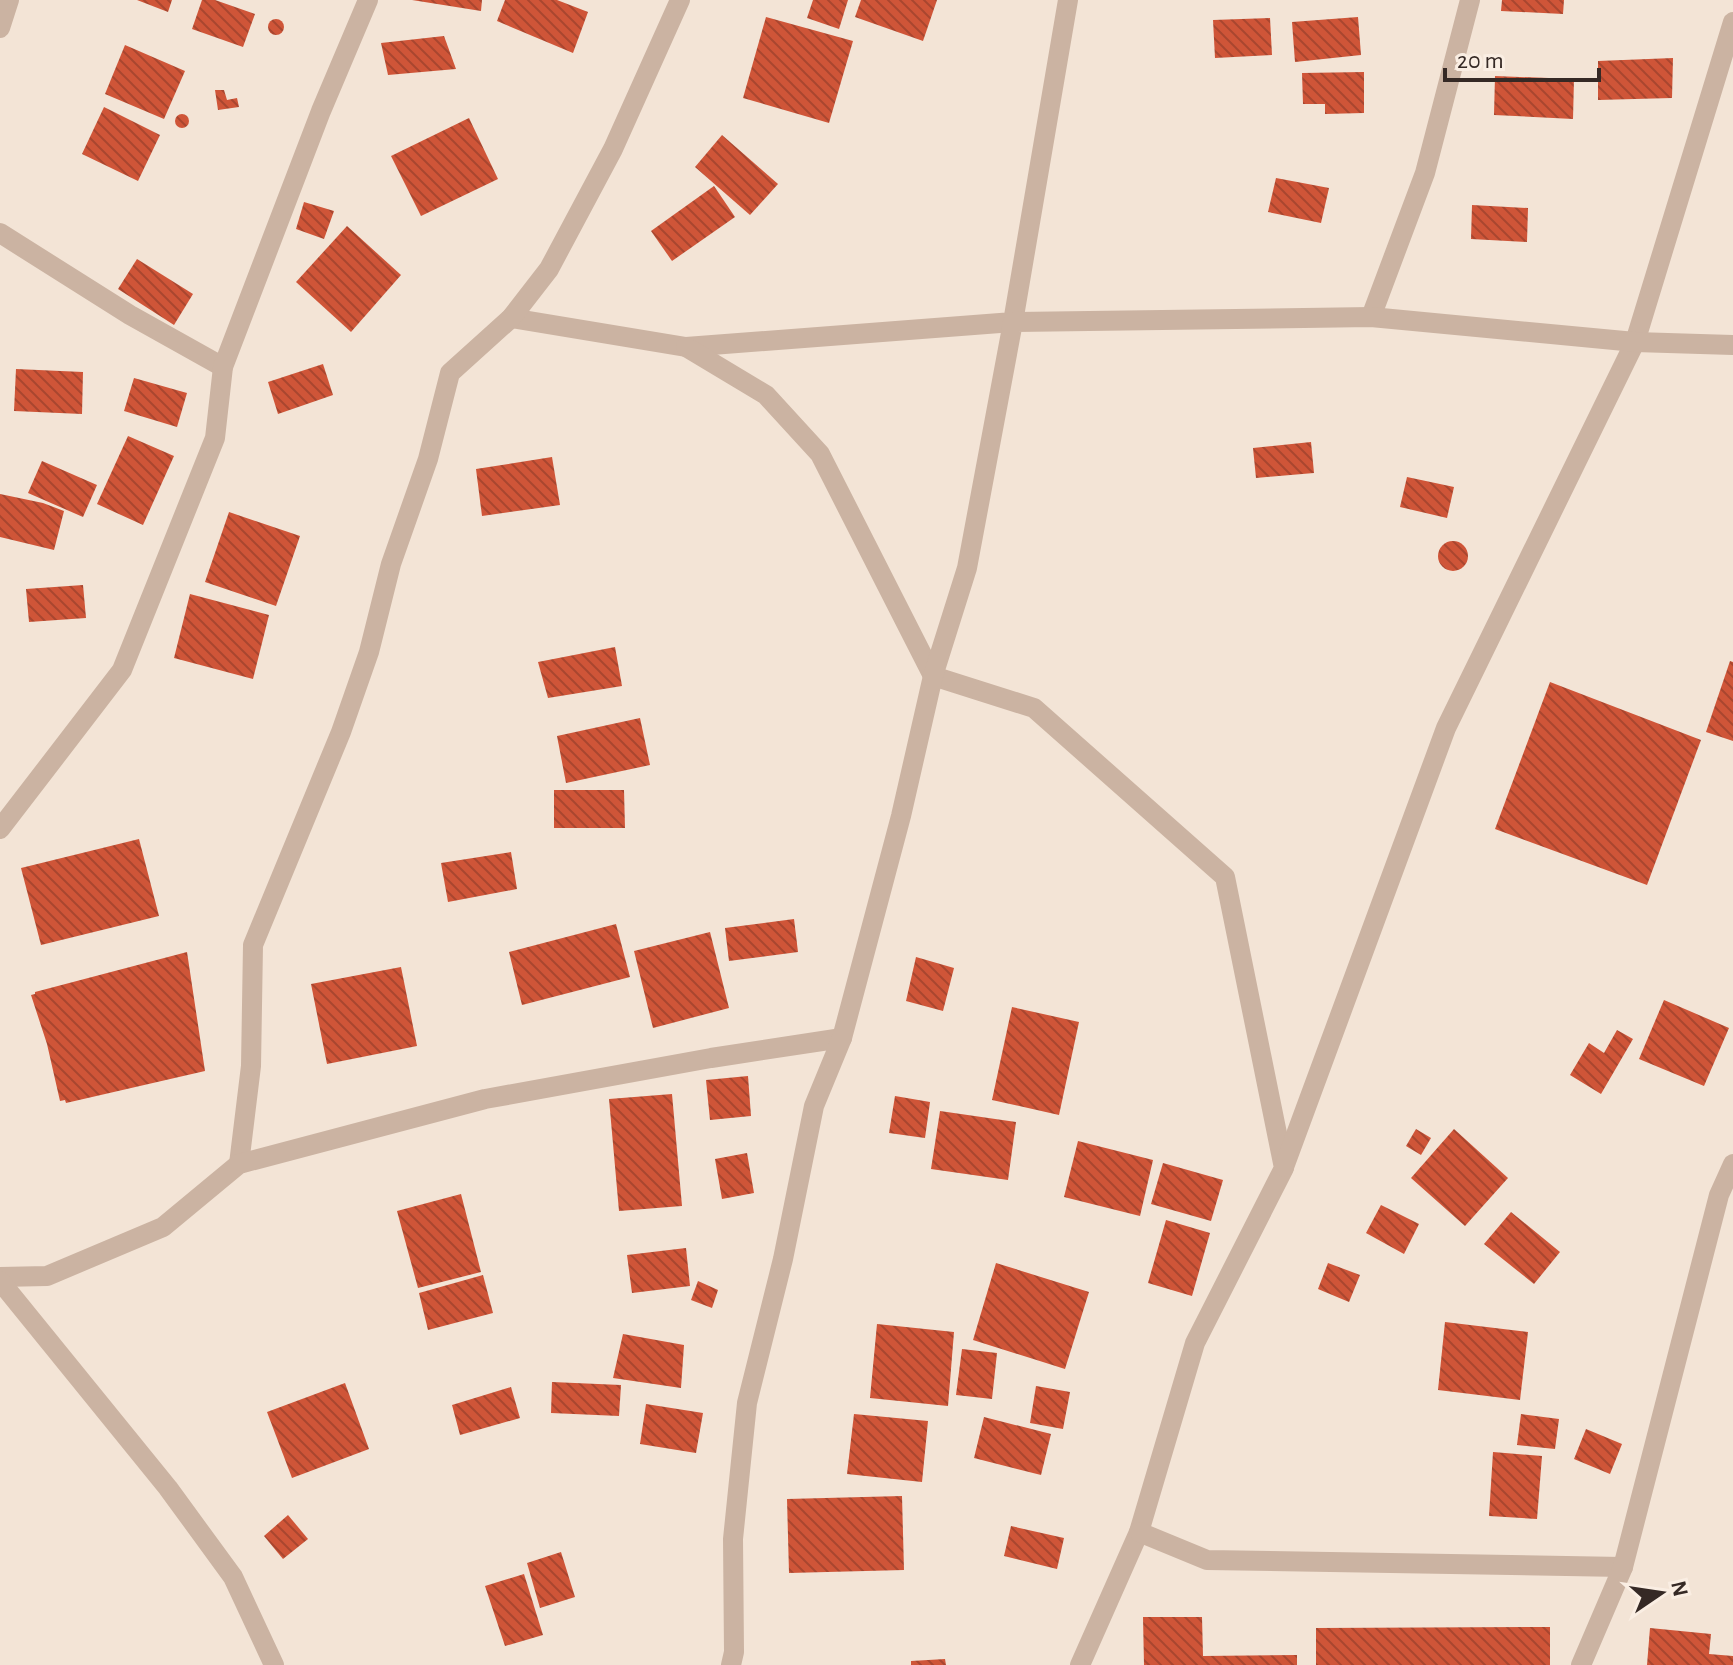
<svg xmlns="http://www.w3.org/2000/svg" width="1733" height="1665" font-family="'Alegreya Sans',sans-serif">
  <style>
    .building { fill: url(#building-back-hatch) }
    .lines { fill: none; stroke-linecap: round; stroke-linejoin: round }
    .minor { stroke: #cbb3a2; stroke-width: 20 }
  </style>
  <defs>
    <pattern id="building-back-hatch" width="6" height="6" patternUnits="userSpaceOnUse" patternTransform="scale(2)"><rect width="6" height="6" fill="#cf5538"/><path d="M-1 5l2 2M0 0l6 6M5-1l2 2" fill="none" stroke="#a9462f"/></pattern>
  </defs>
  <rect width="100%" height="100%" fill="#f3e4d6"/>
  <g class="building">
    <path d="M137,0H172L168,12Z"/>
    <path d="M202,0H215L255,14L243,47L192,29Z"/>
    <path d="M412,0H482L481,11Z"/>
    <path d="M505,0H557L588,12L573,53L497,21Z"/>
    <path d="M813,0H848L839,29L807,18Z"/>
    <path d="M861,0H937L923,41L855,17Z"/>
    <path d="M1502,0H1564L1563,14L1501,11Z"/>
    <path d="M766,17L853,41L829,123L743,98Z"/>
    <path d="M1358,17L1361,55L1295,62L1292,22Z"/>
    <path d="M1270,18L1272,55L1215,58L1213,20Z"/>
    <circle cx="276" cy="27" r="8"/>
    <path d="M444,36L456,69L388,75L381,43Z"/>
    <path d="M125,45L185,71L164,119L105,94Z"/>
    <path d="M1673,58L1672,98L1598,100V61Z"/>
    <path d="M1364,72V113L1325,114V104H1303L1302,73Z"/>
    <path d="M1495,76L1574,79L1573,119L1494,115Z"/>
    <path d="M215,90H224L227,100L237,98L239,107L218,110Z"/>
    <path d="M104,107L160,135L138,181L82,154Z"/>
    <circle cx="182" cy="121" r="7"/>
    <path d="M469,118L498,179L421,216L391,156Z"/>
    <path d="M722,135L778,184L750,215L695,167Z"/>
    <path d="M1276,178L1329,188L1321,223L1268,212Z"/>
    <path d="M714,186L735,217L672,261L651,231Z"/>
    <path d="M304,202L334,211L324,239L296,229Z"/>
    <path d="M1472,205L1528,208L1527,242L1471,239Z"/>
    <path d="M347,226L401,275L351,332L296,282Z"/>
    <path d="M137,259L193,294L174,325L118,289Z"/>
    <path d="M323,364L333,395L278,414L268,382Z"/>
    <path d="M16,369L83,372L82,414L14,411Z"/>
    <path d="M134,378L187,393L177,427L124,411Z"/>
    <path d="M128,436L174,456L143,525L97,504Z"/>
    <path d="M1311,442L1314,473L1256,478L1253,448Z"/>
    <path d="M552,457L560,505L482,516L476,469Z"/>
    <path d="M42,461L97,485L83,517L28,493Z"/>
    <path d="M1407,477L1454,487L1447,518L1400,507Z"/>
    <path d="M0,494L43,503L64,511L54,550L0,537Z"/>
    <path d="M229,512L300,536L276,606L205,582Z"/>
    <circle cx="1453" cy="556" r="15"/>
    <path d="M83,585L86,618L29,622L26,589Z"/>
    <path d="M190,594L269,615L253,679L174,658Z"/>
    <path d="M615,647L622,686L548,698L538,662Z"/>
    <path d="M1730,661L1733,662V741L1706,732Z"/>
    <path d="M1550,682L1701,740L1647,885L1495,829Z"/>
    <path d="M640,718L650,765L566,783L557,736Z"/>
    <path d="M554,790H624L625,828H554Z"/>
    <path d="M139,839L159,916L41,945L21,868Z"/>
    <path d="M511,852L517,889L448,902L441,863Z"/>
    <path d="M794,919L798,952L729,961L725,928Z"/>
    <path d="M616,924L630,977L522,1005L509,952Z"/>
    <path d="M710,932L729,1008L653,1028L634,951Z"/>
    <path d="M187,952L205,1071L66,1103L65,1100L60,1101L47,1044L31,995L35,994V992Z"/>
    <path d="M916,957L954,968L943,1011L906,1001Z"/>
    <path d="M401,967L417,1046L327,1064L311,984Z"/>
    <path d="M1664,1000L1729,1028L1704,1086L1639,1059Z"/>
    <path d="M1012,1007L1079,1022L1059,1115L992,1100Z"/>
    <path d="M1617,1030L1633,1039L1601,1094L1570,1075L1589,1043L1604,1053Z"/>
    <path d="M748,1076L751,1116L710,1120L706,1080Z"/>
    <path d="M672,1094L682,1206L619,1211L609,1099Z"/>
    <path d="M895,1096L930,1102L925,1138L889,1133Z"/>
    <path d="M940,1111L1016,1122L1008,1180L931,1169Z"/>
    <path d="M1416,1129L1431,1138L1421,1155L1406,1146Z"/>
    <path d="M1454,1129L1508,1178L1465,1226L1411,1178Z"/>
    <path d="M1078,1141L1153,1160L1140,1216L1064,1197Z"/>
    <path d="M747,1153L754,1193L722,1199L715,1159Z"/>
    <path d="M1163,1163L1223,1180L1211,1221L1151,1204Z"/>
    <path d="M461,1194L481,1272L418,1288L397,1211Z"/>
    <path d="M1381,1205L1419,1224L1404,1254L1366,1233Z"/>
    <path d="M1511,1212L1560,1252L1534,1284L1484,1244Z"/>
    <path d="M1166,1220L1210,1233L1192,1296L1148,1283Z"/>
    <path d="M686,1248L690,1286L632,1293L627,1255Z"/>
    <path d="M996,1263L1089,1292L1065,1369L973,1340Z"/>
    <path d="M1328,1263L1360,1275L1349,1302L1318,1289Z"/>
    <path d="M483,1275L493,1313L428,1330L419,1293Z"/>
    <path d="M698,1281L718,1290L712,1308L691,1300Z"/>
    <path d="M1445,1322L1528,1332L1520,1400L1438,1390Z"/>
    <path d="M877,1324L954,1332L948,1406L870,1398Z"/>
    <path d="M623,1334L684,1345L681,1388L613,1378Z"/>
    <path d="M962,1349L997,1353L992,1399L956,1395Z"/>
    <path d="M552,1382L621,1385L619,1416L551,1413Z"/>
    <path d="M345,1383L369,1449L292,1478L267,1412Z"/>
    <path d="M1036,1386L1070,1392L1063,1429L1030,1423Z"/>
    <path d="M511,1387L520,1418L460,1435L452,1405Z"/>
    <path d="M646,1404L703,1413L696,1453L640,1444Z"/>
    <path d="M854,1414L928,1421L922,1482L847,1474Z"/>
    <path d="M1521,1414L1559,1419L1555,1449L1517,1445Z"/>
    <path d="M984,1417L1051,1434L1041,1475L974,1458Z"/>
    <path d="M1586,1429L1622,1444L1610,1474L1574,1459Z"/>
    <path d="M1493,1452L1542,1456L1537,1519L1489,1516Z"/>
    <path d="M902,1496L904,1570L789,1573L787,1499Z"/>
    <path d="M288,1515L308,1539L283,1559L264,1536Z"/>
    <path d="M1011,1526L1064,1538L1057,1569L1004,1556Z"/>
    <path d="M561,1552L575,1597L540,1608L527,1563Z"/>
    <path d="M524,1574L543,1635L505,1646L485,1586Z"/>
    <path d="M1143,1617H1202L1203,1656L1297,1655V1665H1144Z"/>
    <path d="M1550,1627V1665H1316V1628Z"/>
    <path d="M1650,1628L1711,1634L1709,1654L1733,1656V1665H1647Z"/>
    <path d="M945,1659L946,1665H911V1661Z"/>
  </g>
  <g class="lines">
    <g class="minor">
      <path d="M0,28L9,0"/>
      <path d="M0,233L130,315L223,367"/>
      <path d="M1371,317L1425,173L1470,0"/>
      <path d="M511,318L686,347L1013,322L1068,0"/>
      <path d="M686,347L766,395L820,454L933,676L1034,708L1225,877L1284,1168L1195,1343L1139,1532L1080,1665"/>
      <path d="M0,829L122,670L215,438L223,367L321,111L368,0"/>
      <path d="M239,1164L251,1066L253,945L341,732L369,652L391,564L428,459L450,373L511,318L549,269L613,149L680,0"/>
      <path d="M1284,1167L1446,728L1635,342L1733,22"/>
      <path d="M0,1277L47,1276L163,1227L239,1164L485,1099L711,1058L842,1038"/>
      <path d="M0,1281L168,1488L233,1577L274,1665"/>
      <path d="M1139,1532L1207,1560L1623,1567"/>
      <path d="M731,1665L734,1652L733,1539L747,1403L783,1259L814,1106L842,1038L901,816L933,676L967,568L1013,322L1371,317L1635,342L1733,345"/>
      <path d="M1581,1665L1623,1567L1719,1195L1733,1164"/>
    </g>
  </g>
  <g transform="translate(1661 1593) rotate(77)" stroke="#faeee3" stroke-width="6" paint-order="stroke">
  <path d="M0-6L14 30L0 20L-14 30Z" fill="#352925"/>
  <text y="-12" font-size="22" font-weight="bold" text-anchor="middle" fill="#352925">N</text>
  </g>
  <path d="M1445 68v12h154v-12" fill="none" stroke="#352925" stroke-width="4"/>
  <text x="1457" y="68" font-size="24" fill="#352925" stroke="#faeee3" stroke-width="6" paint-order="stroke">20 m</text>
</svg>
